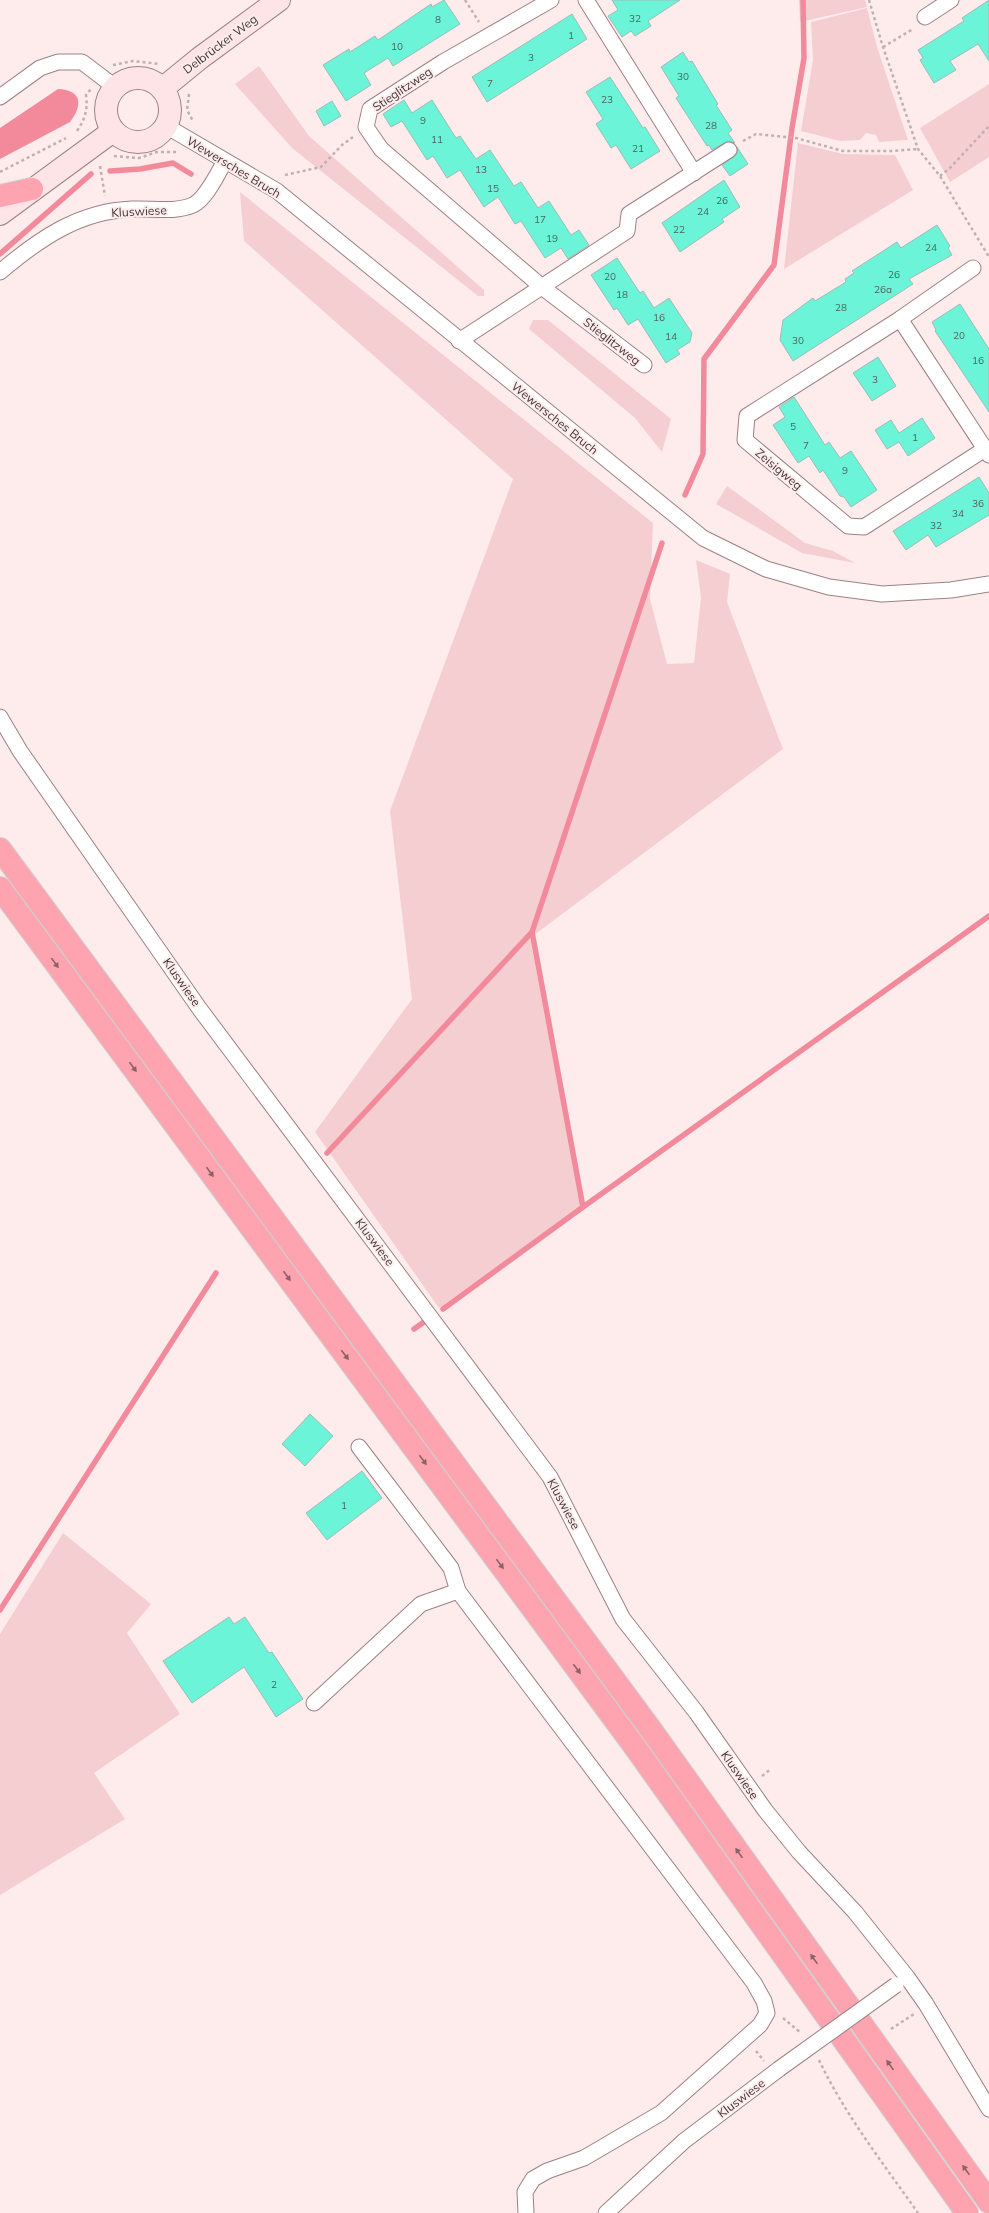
<svg xmlns="http://www.w3.org/2000/svg" width="989" height="2213" font-family="Mulish,sans-serif">
  <style>
    .green { fill: #f5ced2 }
    .water { fill: #f28a9b }
    .lines { fill: none; stroke-linecap: round; stroke-linejoin: round }
    .stream { stroke: #f28a9b; stroke-width: 5.5 }
    .building { fill: #6bf4d7; stroke: #9fbcb4 }
    .street-casing { stroke: #9d8184; stroke-width: 17 }
    .secondary-casing { stroke: #9d8184; stroke-width: 24 }
    .highway-casing { stroke: #d1cfcf; stroke-width: 24 }
    .path { stroke: #c0b0b1; stroke-width: 2.5; stroke-dasharray: 3 3; stroke-linecap: butt }
    .street { stroke: #fff; stroke-width: 15 }
    .secondary { stroke: #fee4e7; stroke-width: 22 }
    .highway { stroke: #fda4b0; stroke-width: 22 }
    .street-bridge-casing { stroke: #9d8184; stroke-width: 17; stroke-linecap: butt }
    .street-bridge { stroke: #fff; stroke-width: 15 }
    .oneway { fill: #8c6167 }
    .labels { text-anchor: middle; dominant-baseline: central; stroke-width: 4; stroke-linejoin: round; paint-order: stroke }
    .number-label { font-size: 10px; fill: #4c655f }
    .street-label { font-size: 12px; fill: #413537; stroke: #feeced }
  </style>
  <rect width="100%" height="100%" fill="#feeced"/>
  <g class="green">
    <path d="M799,0H865L867,7L800,22Z"/>
    <path d="M867,8L877,47L908,140L879,142L876,135L866,133L860,140L840,141L801,131L813,60L811,22Z"/>
    <path d="M259,66L309,136L484,290V296H478L292,148L235,84Z"/>
    <path d="M989,84V157L950,182L920,128Z"/>
    <path d="M798,143L843,154L895,155L913,190L784,269Z"/>
    <path d="M240,192L653,523L650,599L667,664L694,663L701,598L696,560L730,574L727,602L783,749L530,938L581,1206L439,1308L315,1132L412,999L390,811L513,479L244,241Z"/>
    <path d="M533,320H548L671,419L662,452L635,418L529,329Z"/>
    <path d="M727,486L805,543L833,551L855,563L802,553L725,509L716,504Z"/>
    <path d="M63,1533L151,1604L127,1633L180,1714L94,1773L125,1819L0,1895V1634Z"/>
  </g>
  <path class="water" d="M58,89C82,90 83,105 70,122L0,159V128Z"/>
  <g class="lines">
    <g class="stream">
      <path d="M110,171L140,169L173,163L191,174"/>
      <path d="M0,254L91,174"/>
      <path d="M685,495L703,454L704,359L774,265L792,128L804,58L803,0"/>
      <path d="M327,1153L532,932L662,543"/>
      <path d="M583,1207L989,916"/>
      <path d="M443,1309L583,1207L532,932"/>
      <path d="M414,1329L424,1322"/>
      <path d="M0,1610L216,1273"/>
    </g>
  </g>
  <g class="building">
    <path d="M444,0L460,24L393,66L388,58L364,73L371,85L346,101L323,65L349,49L350,52L375,36L378,40L431,4L432,7Z"/>
    <path d="M612,0H680L648,21L651,26L635,36L631,31L622,37L608,16L618,10Z"/>
    <path d="M989,0V61L978,44L950,61L956,70L934,83L920,60L923,58L918,50L964,21L962,18Z"/>
    <path d="M572,14L587,39L487,102L472,77Z"/>
    <path d="M683,52L689,62L692,61L718,104L716,105L732,130L728,133L735,143L728,141L712,150L709,145L707,146L676,98L679,96L661,67Z"/>
    <path d="M610,77L643,128L645,127L660,151L631,169L616,145L611,148L596,124L603,119L586,92Z"/>
    <path d="M404,100L412,113L432,100L456,138L460,136L476,159L490,150L514,186L521,182L538,208L549,201L571,235L579,230L589,245L568,259L561,248L545,258L521,221L515,224L498,197L484,207L460,170L447,178L433,156L427,160L402,121L391,127L383,114Z"/>
    <path d="M332,101L341,116L324,126L316,111Z"/>
    <path d="M737,147L748,164L730,176L722,165L737,154Z"/>
    <path d="M724,180L740,207L722,219L724,222L680,252L662,223Z"/>
    <path d="M937,225L950,246L948,248L952,255L909,279L913,284L793,361L780,340L783,320L813,298L815,301L846,282L845,279L854,273L852,271L897,242L901,248Z"/>
    <path d="M617,258L640,293L643,291L654,308L669,298L692,333L690,342L677,350L680,354L666,363L638,319L628,325L617,308L614,310L591,275Z"/>
    <path d="M960,304L989,349V412L935,331L936,330L932,322Z"/>
    <path d="M878,357L896,386L872,401L853,373Z"/>
    <path d="M794,397L825,445L829,442L840,458L851,451L877,490L851,507L844,497L840,496L823,470L820,473L809,456L798,463L773,425L785,417L779,407Z"/>
    <path d="M922,418L935,438L908,456L899,442L887,449L875,430L891,420L899,433Z"/>
    <path d="M979,477L989,493V515L936,547L928,535L906,550L893,531Z"/>
    <path d="M310,1414L333,1436L305,1466L282,1444Z"/>
    <path d="M362,1471L382,1498L327,1540L306,1513Z"/>
    <path d="M229,1617L234,1624L245,1617L269,1653L272,1652L303,1699L276,1717L244,1667L192,1703L163,1661Z"/>
  </g>
  <g class="lines">
    <defs>
      <g id="street">
        <path d="M551,0L443,62L370,109L366,127L381,149L542,287L644,365"/>
        <path d="M586,0L694,173"/>
        <path d="M925,17L951,0"/>
        <path d="M0,97L40,68L58,62H82L115,87"/>
        <path d="M166,126L277,191L703,538L766,569L829,587L882,594L951,590L989,584"/>
        <path d="M973,268L900,319L747,416L745,440L848,526L864,527L985,449"/>
        <path d="M0,272C39,239 79,211 132,209C152,208 174,213 193,205C206,199 218,173 225,161"/>
        <path d="M900,319L989,455"/>
        <path d="M459,341L627,231L629,214L729,150"/>
        <path d="M0,717L20,751L199,1008L550,1477L623,1619L696,1712L765,1810L799,1852L855,1912L907,1977L926,2004L989,2109"/>
        <path d="M359,1447L451,1568L458,1591L754,1983L764,2001L767,2013L760,2025L661,2113L584,2158L547,2171L533,2179L525,2192L526,2213"/>
        <path d="M314,1703L421,1604L458,1591"/>
        <path d="M606,2213L684,2141L779,2069"/>
      </g>
      <g id="secondary">
        <circle cx="138" cy="110" r="32"/>
        <path d="M162,89L200,58L279,0"/>
        <path d="M0,214L113,131"/>
      </g>
      <g id="highway">
        <path d="M0,196L32,189"/>
        <path d="M0,849L649,1727L989,2202"/>
        <path d="M0,888L632,1743L967,2213"/>
      </g>
    </defs>
    <use href="#street" class="street-casing"/>
    <use href="#secondary" class="secondary-casing"/>
    <use href="#highway" class="highway-casing"/>
    <g class="path">
      <path d="M465,0L479,22"/>
      <path d="M869,0L883,47L918,149L940,176L989,257"/>
      <path d="M883,47L913,29"/>
      <path d="M113,65L133,61L159,64"/>
      <path d="M189,94L187,110L193,121"/>
      <path d="M77,131C85,119 88,110 86,95L91,89"/>
      <path d="M743,141L756,134L796,138L843,151H892L918,149"/>
      <path d="M114,156L139,158L157,152H176"/>
      <path d="M100,166L105,196"/>
      <path d="M0,172L66,138"/>
      <path d="M285,175L321,167L342,145L353,137"/>
      <path d="M940,176L950,168L989,126"/>
      <path d="M762,1776L771,1769"/>
      <path d="M783,2018L801,2033"/>
      <path d="M891,2029L914,2014"/>
      <path d="M756,2051L764,2061"/>
      <path d="M819,2060C845,2115 883,2163 918,2213"/>
    </g>
    <use href="#street" class="street"/>
    <use href="#secondary" class="secondary"/>
    <use href="#highway" class="highway"/>
    <defs>
      <path id="street-bridge" d="M779,2069L896,1985"/>
    </defs>
    <use href="#street-bridge" class="street-bridge-casing"/>
    <use href="#street-bridge" class="street-bridge"/>
  </g>
  <defs><path id="oneway-solid" d="M-6-.8H1V-3.2L6.5 0L1 3.2V.8H-6Z"/></defs>
  <g class="oneway">
    <use href="#oneway-solid" transform="translate(55 963) rotate(54)"/>
    <use href="#oneway-solid" transform="translate(133 1067) rotate(54)"/>
    <use href="#oneway-solid" transform="translate(210 1172) rotate(54)"/>
    <use href="#oneway-solid" transform="translate(287 1276) rotate(54)"/>
    <use href="#oneway-solid" transform="translate(345 1355) rotate(53)"/>
    <use href="#oneway-solid" transform="translate(423 1460) rotate(53)"/>
    <use href="#oneway-solid" transform="translate(500 1564) rotate(53)"/>
    <use href="#oneway-solid" transform="translate(577 1669) rotate(53)"/>
    <use href="#oneway-solid" transform="translate(739 1853) rotate(-125)"/>
    <use href="#oneway-solid" transform="translate(814 1959) rotate(-125)"/>
    <use href="#oneway-solid" transform="translate(890 2065) rotate(-125)"/>
    <use href="#oneway-solid" transform="translate(966 2170) rotate(-126)"/>
  </g>
  <g class="labels">
    <g class="number-label">
      <text x="635" y="18">32</text>
      <text x="438" y="19">8</text>
      <text x="571" y="35">1</text>
      <text x="397" y="46">10</text>
      <text x="531" y="57">3</text>
      <text x="683" y="76">30</text>
      <text x="490" y="83">7</text>
      <text x="607" y="99">23</text>
      <text x="423" y="120">9</text>
      <text x="711" y="125">28</text>
      <text x="437" y="139">11</text>
      <text x="638" y="148">21</text>
      <text x="481" y="169">13</text>
      <text x="493" y="188">15</text>
      <text x="722" y="200">26</text>
      <text x="703" y="211">24</text>
      <text x="540" y="219">17</text>
      <text x="679" y="229">22</text>
      <text x="552" y="238">19</text>
      <text x="931" y="247">24</text>
      <text x="894" y="274">26</text>
      <text x="610" y="276">20</text>
      <text x="883" y="289">26a</text>
      <text x="622" y="294">18</text>
      <text x="841" y="307">28</text>
      <text x="659" y="317">16</text>
      <text x="959" y="335">20</text>
      <text x="671" y="336">14</text>
      <text x="798" y="340">30</text>
      <text x="978" y="360">16</text>
      <text x="875" y="379">3</text>
      <text x="793" y="426">5</text>
      <text x="915" y="437">1</text>
      <text x="806" y="445">7</text>
      <text x="845" y="470">9</text>
      <text x="978" y="503">36</text>
      <text x="958" y="513">34</text>
      <text x="936" y="525">32</text>
      <text x="344" y="1505">1</text>
      <text x="274" y="1684">2</text>
    </g>
    <g class="street-label">
      <text transform="translate(220 44) rotate(-37)">Delbrücker Weg</text>
      <text transform="translate(402 89) rotate(-34)">Stieglitzweg</text>
      <text transform="translate(234 167) rotate(31)">Wewersches Bruch</text>
      <text transform="translate(139 211) rotate(-3)">Kluswiese</text>
      <text transform="translate(612 341) rotate(38)">Stieglitzweg</text>
      <text transform="translate(555 418) rotate(39)">Wewersches Bruch</text>
      <text transform="translate(779 469) rotate(40)">Zeisigweg</text>
      <text transform="translate(182 982) rotate(55)">Kluswiese</text>
      <text transform="translate(375 1242) rotate(53)">Kluswiese</text>
      <text transform="translate(564 1504) rotate(62)">Kluswiese</text>
      <text transform="translate(740 1775) rotate(55)">Kluswiese</text>
      <text transform="translate(741 2098) rotate(-37)">Kluswiese</text>
    </g>
  </g>
</svg>
